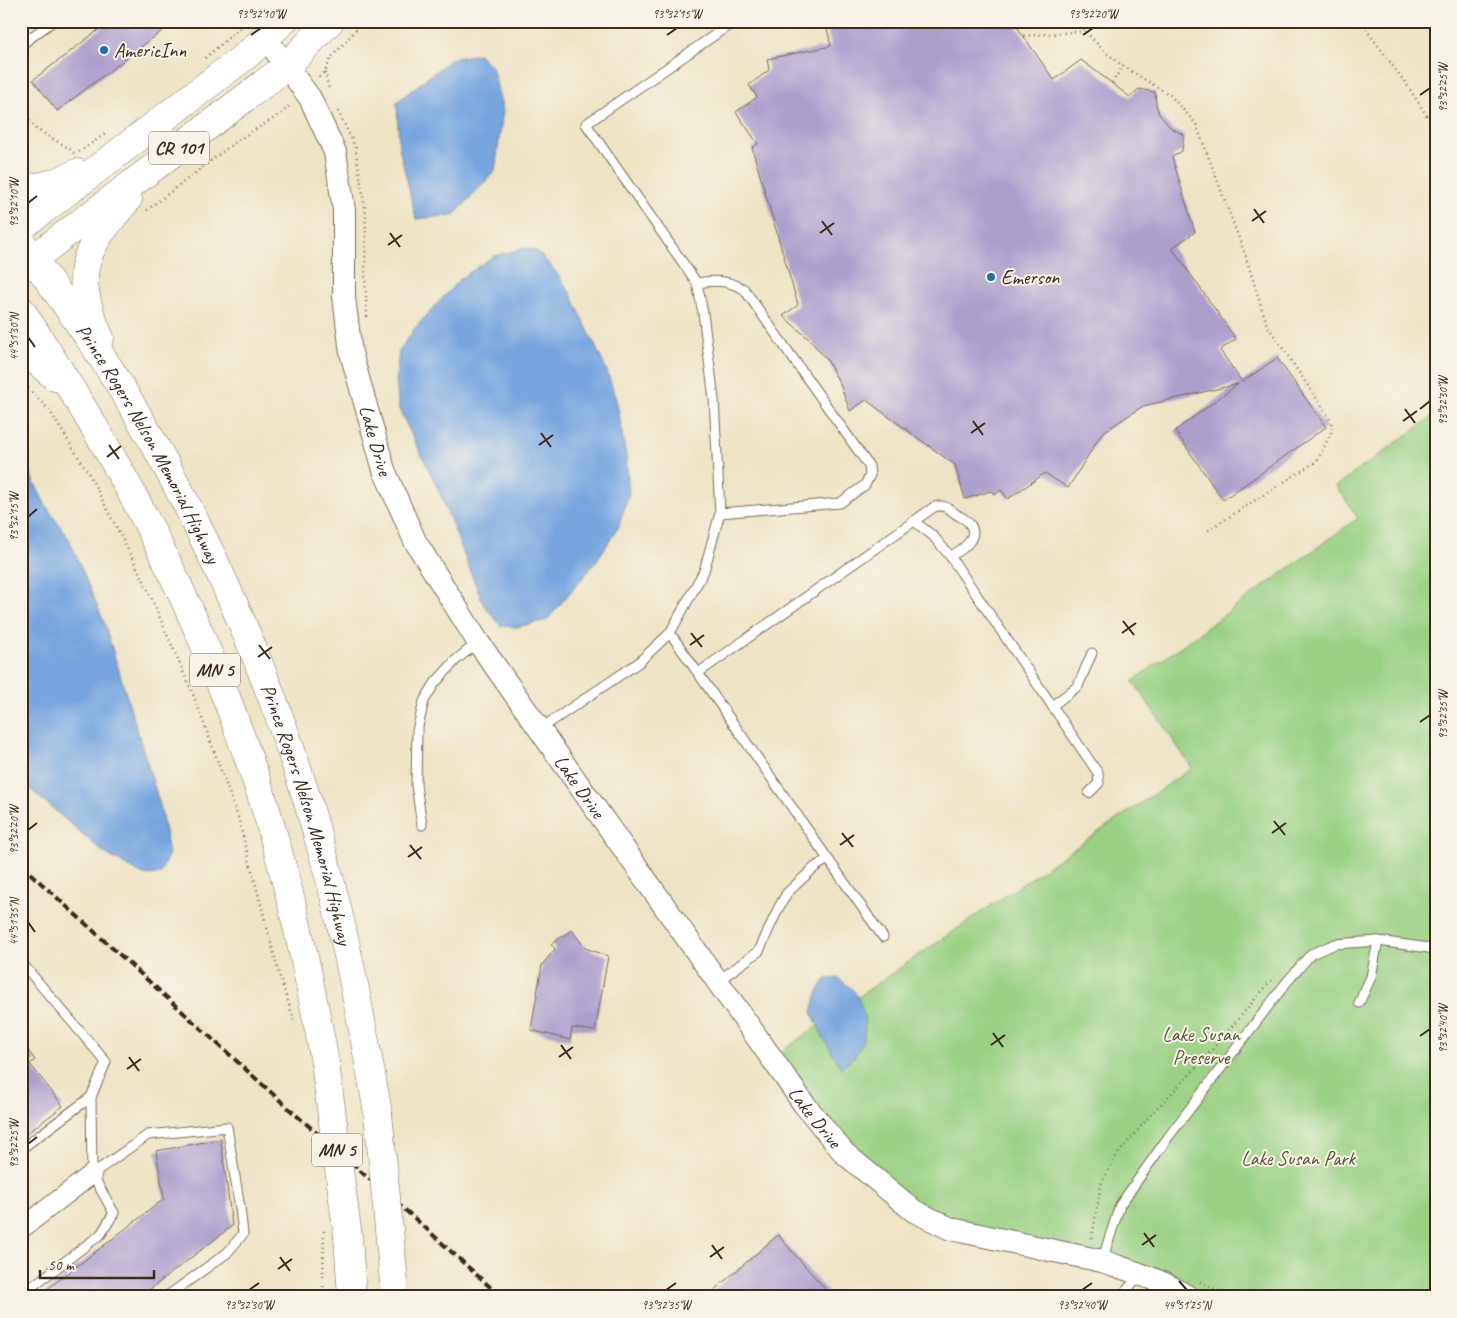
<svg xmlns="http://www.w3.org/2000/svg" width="1457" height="1318" font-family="Caveat,sans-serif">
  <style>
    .green { fill: #99d082; stroke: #6a7d50 }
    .water { fill: #76a5e0; stroke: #58687f }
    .building { fill: #ac9fcc }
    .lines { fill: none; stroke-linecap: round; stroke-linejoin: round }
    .service-casing { stroke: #796b58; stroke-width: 11 }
    .minor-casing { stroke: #796b58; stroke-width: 21 }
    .tertiary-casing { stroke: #796b58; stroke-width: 24 }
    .primary-casing { stroke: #796b58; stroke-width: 29 }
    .path { stroke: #796b58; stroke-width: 2.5; stroke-dasharray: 1 4; stroke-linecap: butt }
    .service { stroke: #fff; stroke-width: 9 }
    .minor { stroke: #fff; stroke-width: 19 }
    .tertiary { stroke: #fff; stroke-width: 22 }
    .primary { stroke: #fff; stroke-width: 28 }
    .rail { stroke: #3b2a1e; stroke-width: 4; stroke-dasharray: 8 4; stroke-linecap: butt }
    .primary-bridge-casing { stroke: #796b58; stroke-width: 29; stroke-linecap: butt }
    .primary-bridge { stroke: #fff; stroke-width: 28 }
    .ticks { fill: none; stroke: #3b2a1e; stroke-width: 2 }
    .poi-dot { fill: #1f6fb2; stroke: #f7f3e8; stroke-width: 2 }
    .labels { text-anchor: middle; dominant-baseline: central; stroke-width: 4; stroke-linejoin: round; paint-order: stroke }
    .shield { fill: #f7f3e8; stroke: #73665b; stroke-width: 1 }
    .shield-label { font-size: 19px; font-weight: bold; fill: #3b2a1e }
    .poi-label { font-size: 20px; fill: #3b2a1e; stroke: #f7f3e8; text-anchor: start }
    .street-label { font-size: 20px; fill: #3b2a1e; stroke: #f7f3e8 }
    .park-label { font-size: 20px; fill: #525437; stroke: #f7f3e8 }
    .neatline { fill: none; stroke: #3b2a1e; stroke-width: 2 }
    .ticks-label { font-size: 12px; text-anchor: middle; fill: #3b2a1e }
  </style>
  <rect width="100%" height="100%" fill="#f7f3e8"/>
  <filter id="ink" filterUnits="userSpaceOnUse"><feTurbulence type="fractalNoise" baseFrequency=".02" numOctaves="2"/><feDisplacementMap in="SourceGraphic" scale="10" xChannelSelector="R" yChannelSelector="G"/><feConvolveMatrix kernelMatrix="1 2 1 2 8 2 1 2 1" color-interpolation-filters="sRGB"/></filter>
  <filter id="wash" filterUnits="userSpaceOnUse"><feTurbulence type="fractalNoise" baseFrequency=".0096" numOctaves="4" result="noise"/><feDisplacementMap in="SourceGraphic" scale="20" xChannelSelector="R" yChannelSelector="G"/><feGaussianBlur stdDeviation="1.12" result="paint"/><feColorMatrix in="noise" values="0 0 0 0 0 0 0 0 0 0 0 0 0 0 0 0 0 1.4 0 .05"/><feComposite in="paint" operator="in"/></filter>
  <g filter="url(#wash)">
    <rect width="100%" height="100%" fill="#ede3c5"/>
    <path class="green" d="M1436,414V1297H1188L951,1229L844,1153L772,1058L888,976L1192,768L1133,681L1358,518L1336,486Z"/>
    <g class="water">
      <path d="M479,54L492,67L503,111L495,171L454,215L416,219L399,147L397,102L451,59Z"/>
      <path d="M526,248L537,251L556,272L570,292L607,371L617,403L626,456L629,494L618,528L595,563L547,620L517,627L501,626L483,604L440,493L399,409L396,381L399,351L415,328L460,279L494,256Z"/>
      <path d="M21,445L26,449L32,478L46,506L69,539L104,622L160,805L169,853L160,874L143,875L103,852L21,781Z"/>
      <path d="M838,978C843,982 849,986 854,991C856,994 858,998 859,1001C871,1025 864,1054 841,1068L823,1037L812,1012L817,993L826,979Z"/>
    </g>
    <g id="blocks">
      <g class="building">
        <path d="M110,21H175L57,111L33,80Z"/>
        <path d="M827,21H1013L1054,80L1081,60L1130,97L1139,89L1155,92L1156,104L1159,114L1171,128L1184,135L1182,151L1172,157L1195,232L1172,248L1236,339L1220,350L1242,382L1277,358L1326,427L1223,500L1175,431L1238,384L1143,406L1102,433L1068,488L1045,473L1008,499L1001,490L996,494L991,491L965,499L955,465L866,400L850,411L840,384L827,360L809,339L783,316L798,305L752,148L758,144L736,112L757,97L749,85L769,70L767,59L831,46L827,28Z"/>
        <path d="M572,930L585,948L608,956L595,1031L572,1028L570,1040L531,1030L542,965L555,949L551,944Z"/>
        <path d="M21,1041L35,1060L30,1064L63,1106L21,1138Z"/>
        <path d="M221,1139L232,1226L140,1297H37L164,1199L156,1151Z"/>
        <path d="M778,1235L832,1297H706Z"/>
      </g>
    </g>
  </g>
  <g filter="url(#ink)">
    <use href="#blocks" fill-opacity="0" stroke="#796b58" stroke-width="1"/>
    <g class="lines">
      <defs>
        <g id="service">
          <path d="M21,45L53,21"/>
          <path d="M697,283C715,280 727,280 744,289L869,466L870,475L865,485L840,503L720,513"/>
          <path d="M914,521L933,536L950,556L1098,773L1099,783L1089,793"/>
          <path d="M670,633L828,859L815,867L787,893L778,909L759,951L718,981"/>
          <path d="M698,673L934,507C944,504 948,508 956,514C960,517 966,519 969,523C981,538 961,551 950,556"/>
          <path d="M1052,706L1078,686L1092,653"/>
          <path d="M540,729L638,663L670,633L704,571L720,513L714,399L703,313L697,283L586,124L735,21"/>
          <path d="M422,825L416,785L417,731L424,701L435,683L456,660L478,642"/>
          <path d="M828,859L883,937"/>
          <path d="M21,962L106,1062L91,1097"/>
          <path d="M1359,1003L1371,977L1378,941"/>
          <path d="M21,1149L91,1097L92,1174L114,1213L101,1234L21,1295"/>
          <path d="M92,1174L148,1135L227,1127L240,1208L243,1234L227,1253L166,1297"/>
          <path d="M1102,1261L1120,1205L1169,1136L1286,983L1311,954L1335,944L1378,941L1436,949"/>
          <path d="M1121,1297L1140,1274"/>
        </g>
        <path id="minor" d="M21,1229L92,1174"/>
        <g id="tertiary">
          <path id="s1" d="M265,37L310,98L335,152L344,210V297L351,353L384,470L415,541L478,642L804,1104L844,1153L914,1211L951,1229L1102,1261C1131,1271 1162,1280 1188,1297"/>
        </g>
        <g id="primary">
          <path d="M21,188C41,189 60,181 77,173"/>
          <path d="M21,227L248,54L283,21"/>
          <path id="s2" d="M21,242C55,289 89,335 119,384C205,524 277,688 321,847C346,934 362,1023 378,1113"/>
          <path d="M21,268L287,66L330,21"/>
          <path d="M21,310C52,358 82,405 110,454C157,536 197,622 231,710C245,749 260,787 271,827C294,905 311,984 325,1063"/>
          <path d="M100,338C91,318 81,290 85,267C90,242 111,219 128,199"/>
          <path d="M21,350L32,357L55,377"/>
          <path d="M348,1237L352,1297"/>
        </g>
      </defs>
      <use href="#service" class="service-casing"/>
      <use href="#minor" class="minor-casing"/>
      <use href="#tertiary" class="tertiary-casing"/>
      <use href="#primary" class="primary-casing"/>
      <g class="path">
        <path d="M1076,21L1103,50L1123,66L1170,95L1196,124L1245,254L1267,325L1329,417L1333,429L1317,461L1207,531"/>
        <path d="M1360,21L1409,88L1436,130"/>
        <path d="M1024,36L1085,31"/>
        <path d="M205,58L248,21"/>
        <path d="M325,72L329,90"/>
        <path d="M319,77L325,72L331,58L364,21"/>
        <path d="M1112,83L1123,66"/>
        <path d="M21,108L36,129L69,148L74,153"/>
        <path d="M338,111L355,146L366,214L365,273L367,318"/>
        <path d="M79,152L105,134"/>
        <path d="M147,210L238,140L281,114L291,104"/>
        <path d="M21,381L49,410L89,474L144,581L195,699L238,817L279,974L294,1020"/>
        <path d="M1092,1238L1101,1184L1117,1155L1153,1112L1198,1066L1274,977"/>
        <path d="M1200,1282L1218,1291L1227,1297"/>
        <path d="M324,1297L323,1280L324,1230"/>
      </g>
      <use href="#service" class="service"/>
      <use href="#minor" class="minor"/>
      <use href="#tertiary" class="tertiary"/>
      <use href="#primary" class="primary"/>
      <path class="rail" d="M21,865L296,1115L420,1223L501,1297"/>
      <defs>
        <g id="primary-bridge">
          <path d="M325,1063L348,1237"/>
          <path d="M378,1113L394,1282"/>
        </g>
      </defs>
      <use href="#primary-bridge" class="primary-bridge-casing"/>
      <use href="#primary-bridge" class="primary-bridge"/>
    </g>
  </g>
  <path class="ticks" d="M251,35L261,28M667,35L677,28M1083,35L1093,28M1420,95L1430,88M28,203L37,196M1254,209L1264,223M822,221L832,235M1252,221L1266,211M390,233L400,247M820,233L834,223M388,245L402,235M28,337L35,347M1405,409L1415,423M1420,409L1430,401M973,421L983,435M1403,421L1417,411M541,433L551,447M971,433L985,423M109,445L119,459M539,445L553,435M107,457L121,446M28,517L37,509M1123,621L1134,635M691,633L702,647M1122,633L1136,623M259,645L270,659M690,645L704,635M258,657L272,647M1420,722L1430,715M1274,821L1285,835M28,830L37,823M842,833L853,847M1272,833L1286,823M410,845L421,859M840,845L854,835M408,857L422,847M28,922L35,932M993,1033L1003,1047M1420,1036L1430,1029M561,1045L571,1059M991,1045L1005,1035M129,1057L139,1071M559,1057L573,1047M127,1069L141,1059M28,1144L37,1137M1144,1233L1154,1247M712,1245L722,1259M1142,1245L1156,1235M280,1257L290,1271M710,1257L724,1247M278,1269L292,1259M1179,1281L1187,1290M249,1290L259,1283M666,1290L676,1283M1082,1290L1092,1283"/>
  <g class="poi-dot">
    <circle cx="104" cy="50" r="5"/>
    <circle cx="991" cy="277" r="5"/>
  </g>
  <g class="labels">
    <g class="shield">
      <rect x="149" y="131.5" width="60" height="33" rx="4"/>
      <rect x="190" y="653.5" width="50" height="33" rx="4"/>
      <rect x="312" y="1133.5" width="50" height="33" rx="4"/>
    </g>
    <g class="shield-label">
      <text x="179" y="148">CR 101</text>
      <text x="215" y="670">MN 5</text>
      <text x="337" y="1150">MN 5</text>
    </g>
    <g class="poi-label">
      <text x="114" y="50">AmericInn</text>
      <text x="1001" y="277">Emerson</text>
    </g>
    <g class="street-label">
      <text stroke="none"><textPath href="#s1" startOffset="428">Lake Drive</textPath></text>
      <text stroke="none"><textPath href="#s2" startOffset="239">Prince Rogers Nelson Memorial Highway</textPath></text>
      <text stroke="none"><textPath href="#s1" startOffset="832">Lake Drive</textPath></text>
      <text stroke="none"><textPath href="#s2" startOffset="644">Prince Rogers Nelson Memorial Highway</textPath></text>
      <text stroke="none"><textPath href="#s1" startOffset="1238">Lake Drive</textPath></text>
    </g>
    <g class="park-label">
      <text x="1201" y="1034">Lake Susan<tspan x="1201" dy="23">Preserve</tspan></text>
      <text x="1298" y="1158">Lake Susan Park</text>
    </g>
  </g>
  <rect width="1457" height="1318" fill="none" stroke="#f7f3e8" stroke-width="55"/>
  <path d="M40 1270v8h114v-8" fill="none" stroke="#3b2a1e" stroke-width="2.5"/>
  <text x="48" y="1270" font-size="15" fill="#3b2a1e" stroke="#f7f3e8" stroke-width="4" paint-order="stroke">50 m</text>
  <rect x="28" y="28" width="1402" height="1262" class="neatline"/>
  <g class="ticks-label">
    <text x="261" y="18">93°32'10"W</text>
    <text x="677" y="18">93°32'15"W</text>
    <text x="1093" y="18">93°32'20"W</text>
    <text transform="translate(1443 88) rotate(-90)" y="4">93°32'25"W</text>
    <text transform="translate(14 203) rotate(-90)" y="4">93°32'10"W</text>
    <text transform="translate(14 337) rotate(-90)" y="4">44°51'30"N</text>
    <text transform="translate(1443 401) rotate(-90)" y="4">93°32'30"W</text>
    <text transform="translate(14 517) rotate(-90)" y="4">93°32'15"W</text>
    <text transform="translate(1443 715) rotate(-90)" y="4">93°32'35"W</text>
    <text transform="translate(14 830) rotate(-90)" y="4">93°32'20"W</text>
    <text transform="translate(14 922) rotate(-90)" y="4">44°51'35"N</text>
    <text transform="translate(1443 1029) rotate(-90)" y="4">93°32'40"W</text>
    <text transform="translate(14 1144) rotate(-90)" y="4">93°32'25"W</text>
    <text x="249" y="1309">93°32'30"W</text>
    <text x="666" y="1309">93°32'35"W</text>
    <text x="1082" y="1309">93°32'40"W</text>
    <text x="1187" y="1309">44°51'25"N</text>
  </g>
</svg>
